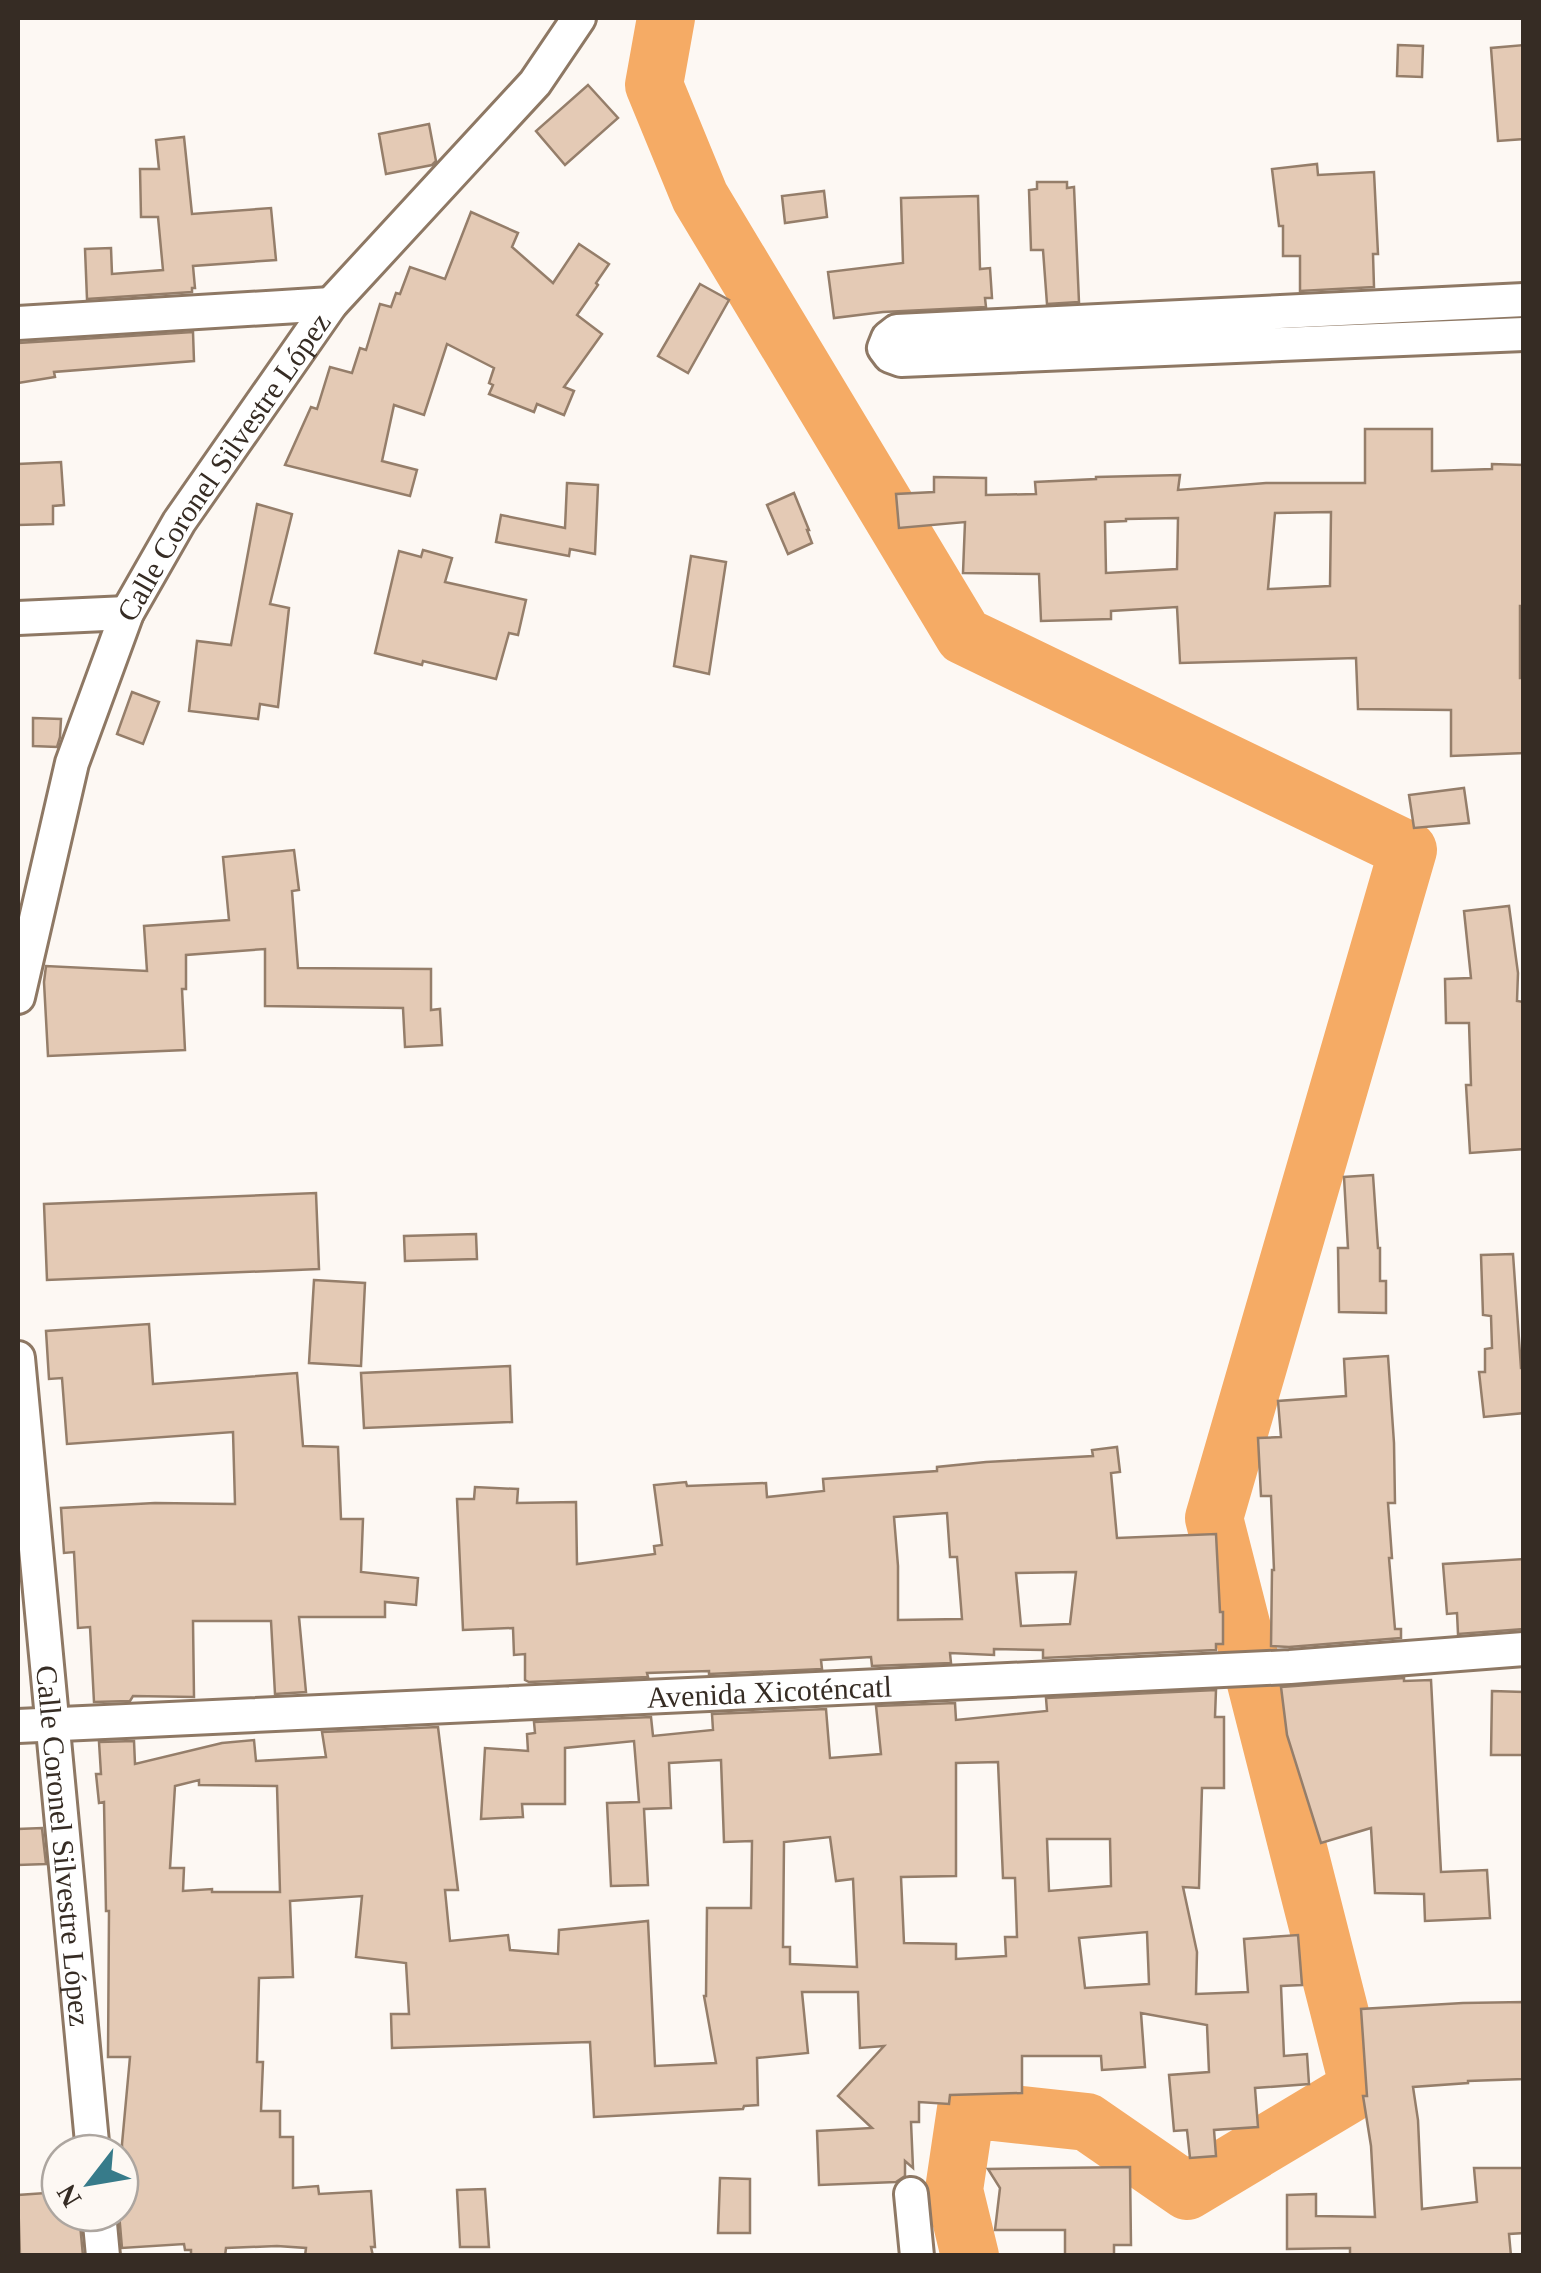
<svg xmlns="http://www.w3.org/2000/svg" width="1541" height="2273" font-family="'Times New Roman',serif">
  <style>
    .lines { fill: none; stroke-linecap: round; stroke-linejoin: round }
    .river { stroke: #f5ab65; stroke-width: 58 }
    .building { fill: #e4cab5; stroke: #957e6a; stroke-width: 2.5; fill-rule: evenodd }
    .minor-casing { stroke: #8e7864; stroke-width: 38 }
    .minor { stroke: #fff; stroke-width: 32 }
    .labels { text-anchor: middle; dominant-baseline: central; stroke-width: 8; stroke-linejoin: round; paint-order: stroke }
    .street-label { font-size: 30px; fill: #362c24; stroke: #fdf8f3 }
  </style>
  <rect width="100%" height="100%" fill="#fdf8f3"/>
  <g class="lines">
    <path class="river" d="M666,18L654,85L700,197L964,636L1408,850L1214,1518L1359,2088L1187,2191L1087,2122L966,2109L954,2190L970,2256"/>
  </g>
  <g class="building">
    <path d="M1398,45L1423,46L1422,77L1397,76Z"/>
    <path d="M1524,45V139L1498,141L1491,48Z"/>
    <path d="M588,85L618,118L565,165L536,131Z"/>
    <path d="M429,124L436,161L432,165L386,174L379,134Z"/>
    <path d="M184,137L192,214L271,208L276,260L193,266L195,288H192V292L87,299L85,249L111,248L112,274L163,270L158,217H141L140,169H159L156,140Z"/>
    <path d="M1317,164L1318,175L1374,172L1378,254H1373L1374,287L1300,291V256H1283V226H1279L1272,169Z"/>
    <path d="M1037,182H1067V188L1074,187L1079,302L1047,304L1043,250H1031L1029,190L1037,189Z"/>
    <path d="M824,191L827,217L785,223L782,196Z"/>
    <path d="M978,196L980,269L990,268L992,298H985L986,307L883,312L834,318L828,272L903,263L901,198Z"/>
    <path d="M471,212L518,233L512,247L553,283L579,244L609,264L596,283L598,285L577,315L602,334L564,387L574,391L564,415L537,404L534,412L489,394L493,385L489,383L494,368L447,344L424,415L394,405L382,461L417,470L410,496L285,465L311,407L317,409L330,367L352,373L360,348L366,350L380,304L391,307L396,293L400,294L410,267L445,279Z"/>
    <path d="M700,284L729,300L688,373L658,356Z"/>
    <path d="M193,332L194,361L54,372L55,377L18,383V343Z"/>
    <path d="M1365,429H1432V471L1492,469V464L1524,465V606H1520V678H1524V753L1451,756V710L1358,709L1356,658L1180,663L1177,607L1111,611V619L1041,621L1039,574L963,573L965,522L899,528L896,494L934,492V477L986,478V495L1036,494L1035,482L1096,479V477L1180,475L1178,490L1266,483H1365ZM1331,512L1330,586L1268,589L1275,513ZM1178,518L1177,569L1106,573L1105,522L1126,521V519Z"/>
    <path d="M61,462L64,505L53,506V524L18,525V464Z"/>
    <path d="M567,483L598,485L595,554L570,549L569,556L496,542L501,515L565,528Z"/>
    <path d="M794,493L809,530H807L812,543L788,554L767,505Z"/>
    <path d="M257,504L292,514L270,604L289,608L278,707L260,704L258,719L189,711L197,641L231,645Z"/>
    <path d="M423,550L452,558L445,582L526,600L518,635L509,633L496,679L423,661L422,665L375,653L399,551L421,557Z"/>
    <path d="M691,556L726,562L709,674L674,666Z"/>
    <path d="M132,692L159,702L143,744L117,734Z"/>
    <path d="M33,718L61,719L60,737L57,747L33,746Z"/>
    <path d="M1464,788L1469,823L1414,828L1409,795Z"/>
    <path d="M294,850L299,890L292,891L298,968L431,969V1010L440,1009L442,1045L405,1047L403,1008L265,1006V949L186,955V989H182L185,1050L48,1056L44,982L46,966L147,971L144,926L229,920L223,857Z"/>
    <path d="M1509,906L1518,973L1517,1001L1524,1002V1149L1470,1153L1466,1085H1471L1469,1023H1446L1445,979L1471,978L1464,911Z"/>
    <path d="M1373,1175L1378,1248H1380V1281H1386V1313L1339,1312L1338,1248H1348L1344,1177Z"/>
    <path d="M316,1193L319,1269L47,1280L44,1204Z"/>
    <path d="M476,1234L477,1259L405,1261L404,1236Z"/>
    <path d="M1513,1254L1521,1368H1524V1413L1484,1417L1479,1372H1485V1349L1492,1348L1491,1316L1483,1315L1481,1255Z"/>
    <path d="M314,1280L365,1283L361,1366L309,1363Z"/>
    <path d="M149,1324L153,1384L297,1373L303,1446L338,1447L341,1519H363L361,1572L418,1578L416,1605L385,1602V1617H299L306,1692L275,1694L271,1621H193L194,1697L133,1696L130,1701L94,1702L90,1627L78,1628L74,1552L64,1553L61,1508L155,1503L235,1504L233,1432L67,1444L62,1378L49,1379L46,1331Z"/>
    <path d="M1388,1356L1394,1443L1395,1503H1388L1392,1558H1389L1395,1629H1401V1638L1289,1647L1271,1646L1272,1570H1274L1271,1496H1261L1258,1438L1281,1437L1278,1401L1346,1396L1344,1359Z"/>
    <path d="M510,1366L512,1422L364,1428L361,1373Z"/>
    <path d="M1117,1447L1120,1472L1111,1473L1117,1538L1216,1534L1220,1612H1223V1644H1216V1650L1043,1658V1650L994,1649V1655L950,1653L951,1663L872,1666L871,1657L821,1660L822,1669L709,1674V1671L647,1673L648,1677L529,1682L525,1680V1654L514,1655L513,1628L463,1630L457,1499H474L475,1487L518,1489L517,1503L576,1502L577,1564L655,1554L654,1546L662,1545L654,1485L686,1482L687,1486L766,1483L767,1497L824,1491L823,1479L937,1471V1467L986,1462L1093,1456L1092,1450ZM947,1513L950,1557H957L962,1619L898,1620V1566L894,1517ZM1076,1572L1070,1624L1021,1626L1016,1573Z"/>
    <path d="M1524,1559V1629L1458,1634L1457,1613L1447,1614L1443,1564Z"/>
    <path d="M1404,1678V1681L1431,1680L1441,1872L1487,1870L1490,1918L1425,1921L1424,1894L1375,1893L1371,1828L1321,1843L1287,1735L1281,1687Z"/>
    <path d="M1216,1690L1215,1717H1224V1788H1202L1199,1888L1183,1887L1197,1952L1196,1994L1248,1992L1244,1939L1298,1935L1302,1985L1281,1986L1284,2056L1307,2054L1309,2084L1255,2088L1258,2127L1214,2130L1216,2156L1190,2158L1187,2130L1174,2131L1169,2075L1209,2072L1207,2025L1141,2013L1145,2067L1102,2070L1101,2056H1022V2093L950,2095L949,2104L919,2102V2122H911L913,2168L905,2161V2176L896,2182L819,2185L817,2131L872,2128L838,2096L884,2046L860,2048L858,1992H802L808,2053L757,2058L758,2105L744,2106L743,2109L594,2117L590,2042L392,2048L391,2014H409L406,1963L356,1957L362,1896L290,1901L293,1977L259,1978L257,2062H263L261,2111H280V2137H293V2188L318,2186L319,2194L371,2191L375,2247H371L373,2256H305L306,2248L277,2246L226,2248L225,2256H191V2250H185L184,2244L122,2248L119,2213H123L122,2144L130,2057H108L109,1911H106L104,1802L99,1803L96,1774H101L99,1742L134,1741L135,1764L222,1743L254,1740L256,1761L326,1757L322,1732L438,1727L458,1890H445L450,1941L508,1935L510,1950L558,1954L559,1930L648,1921L655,2066L716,2063L704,1996H706L707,1908H751L752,1841L724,1842L721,1760L669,1763L671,1808L644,1809L648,1885L611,1886L607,1803L639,1802L634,1741L565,1748V1804H522L523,1817L481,1819L485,1748L528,1751L527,1734L535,1733L534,1722L651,1717L653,1736L713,1730L712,1714L826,1709L830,1758L881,1754L876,1706L955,1703L956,1720L1047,1711L1046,1698ZM998,1762L1003,1878H1015L1017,1937H1005L1006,1956L956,1959V1944L904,1943L901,1877L956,1876V1763ZM199,1780V1785L277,1786L280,1892H212V1889L183,1891L184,1868H170L175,1786ZM830,1837L836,1881L853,1879L857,1967L790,1964V1947H783L784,1842ZM1047,1839H1110L1111,1886L1049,1891ZM1147,1932L1149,1984L1085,1988L1079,1938Z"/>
    <path d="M1492,1691L1524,1692V1755H1491Z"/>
    <path d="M42,1828L46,1864L18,1865V1829Z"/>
    <path d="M1524,2002V2079L1468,2081V2083L1413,2087L1418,2120L1422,2209L1477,2202L1474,2168H1524V2233L1509,2234L1511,2256H1350V2248L1287,2249V2195L1316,2194V2216L1375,2217L1371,2146L1363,2096H1367L1361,2009L1463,2003Z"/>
    <path d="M1130,2167L1131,2245H1114V2256H1065V2230H995L1000,2188L988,2169Z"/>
    <path d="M720,2178L750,2179V2233H718Z"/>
    <path d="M485,2189L489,2247H460L457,2190Z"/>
    <path d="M60,2192V2213H79L83,2256H20L18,2195Z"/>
  </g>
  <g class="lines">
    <defs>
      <g id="minor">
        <path d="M1524,300L897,331L888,338L884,348L890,356L901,360L1524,334"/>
        <path d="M18,323L331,304"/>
        <path d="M18,618L127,613"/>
        <path id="s1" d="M18,997L72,763L127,613L179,522L331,304L535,83L579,18"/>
        <path id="s2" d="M18,1358L93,2153"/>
        <path id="s3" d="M18,1726L1290,1667L1524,1649"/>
        <path d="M911,2194L917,2256"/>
        <path d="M99,2213L103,2256"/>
      </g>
    </defs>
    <use href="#minor" class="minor-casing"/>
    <use href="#minor" class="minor"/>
  </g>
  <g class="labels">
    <g class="street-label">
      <text stroke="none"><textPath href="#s1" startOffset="575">Calle Coronel Silvestre López</textPath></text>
      <text stroke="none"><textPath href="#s3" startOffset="752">Avenida Xicoténcatl</textPath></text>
      <text stroke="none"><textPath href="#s2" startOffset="490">Calle Coronel Silvestre López</textPath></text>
    </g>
  </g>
  <rect width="1541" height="2273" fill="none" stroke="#362c24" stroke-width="40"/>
  <g transform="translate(90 2183) rotate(239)"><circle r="48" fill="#fdf8f3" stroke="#ada6a0" stroke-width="2.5"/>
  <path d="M0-8L18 38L0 25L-18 38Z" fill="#377b8a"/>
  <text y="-15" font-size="28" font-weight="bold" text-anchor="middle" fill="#362c24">N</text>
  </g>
</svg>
